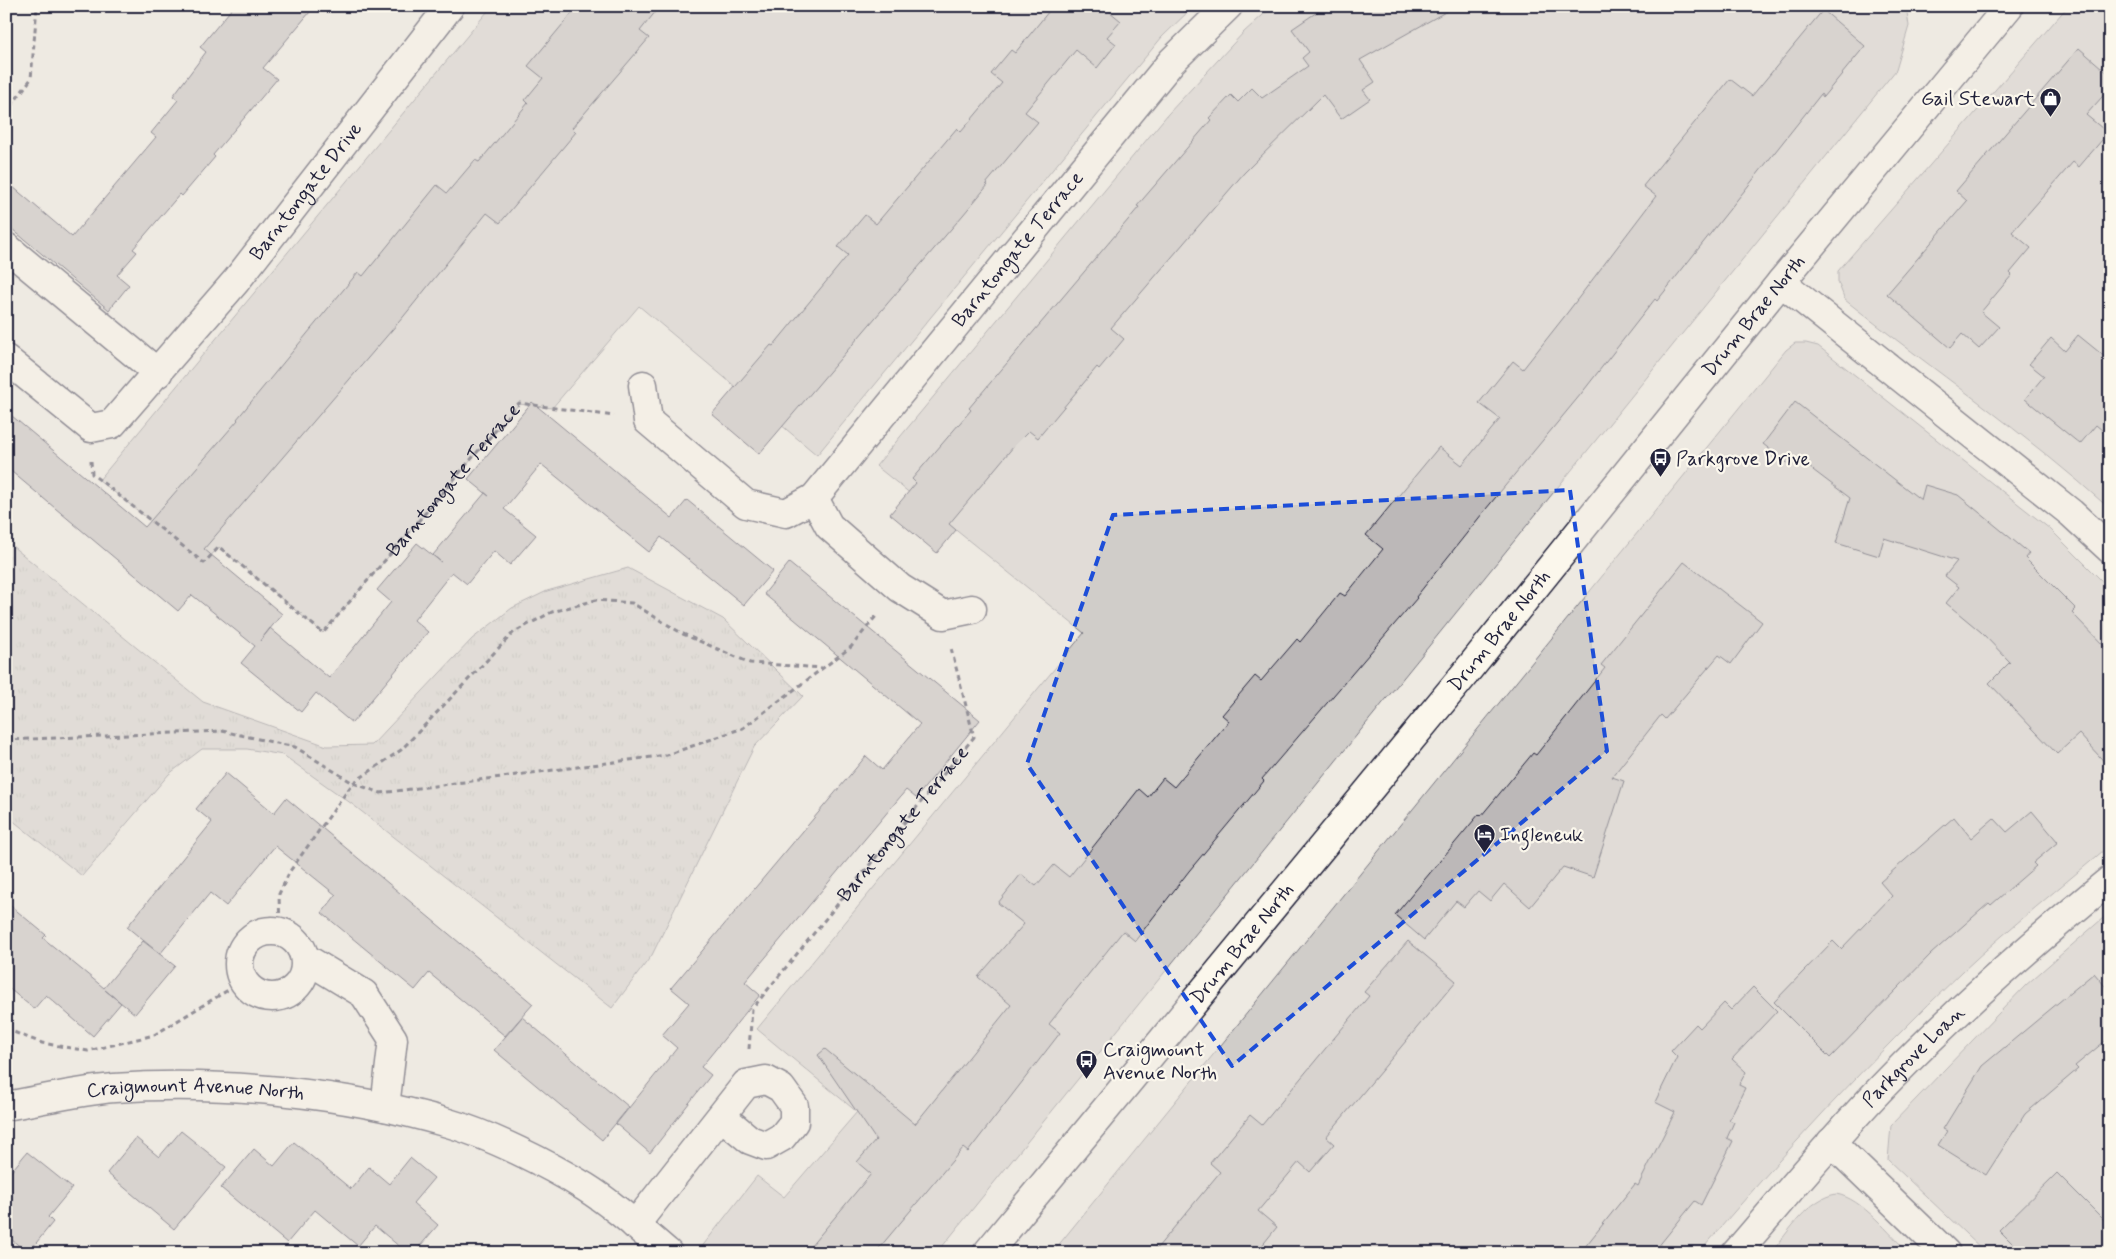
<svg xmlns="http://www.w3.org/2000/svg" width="2116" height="1259" font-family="Mynerve,sans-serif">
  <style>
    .grass { fill: url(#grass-tufts); stroke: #797882 }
    .garden { fill: #d0cdc9; stroke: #797882 }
    .building { fill: #bcb8b8; stroke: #22223b }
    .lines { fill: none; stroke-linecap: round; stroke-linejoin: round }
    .minor-casing { stroke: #22223b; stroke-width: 31 }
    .secondary-casing { stroke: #22223b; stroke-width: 31 }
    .path { stroke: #22223b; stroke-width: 3; stroke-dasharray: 5 4; stroke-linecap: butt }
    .minor { stroke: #fbf7ec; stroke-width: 28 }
    .secondary { stroke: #fbf7ec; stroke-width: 28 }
    .marked { fill: none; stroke: #1d4ed8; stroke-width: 4; stroke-dasharray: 10 6; stroke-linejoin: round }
    .labels { text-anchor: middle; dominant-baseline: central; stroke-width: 4.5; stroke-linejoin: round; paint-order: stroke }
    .poi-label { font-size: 20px; fill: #22223b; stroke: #fbf7ec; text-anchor: start }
    .street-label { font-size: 20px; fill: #22223b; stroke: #fbf7ec }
  </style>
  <defs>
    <pattern id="grass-tufts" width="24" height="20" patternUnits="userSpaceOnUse" patternTransform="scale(1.25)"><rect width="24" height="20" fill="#d0cdc9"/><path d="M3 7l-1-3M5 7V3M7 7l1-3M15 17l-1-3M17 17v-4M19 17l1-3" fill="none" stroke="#b2b0ae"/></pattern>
  </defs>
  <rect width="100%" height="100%" fill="#eeeae2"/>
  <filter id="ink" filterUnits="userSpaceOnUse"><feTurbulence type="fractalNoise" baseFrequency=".02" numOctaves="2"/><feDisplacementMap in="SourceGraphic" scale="10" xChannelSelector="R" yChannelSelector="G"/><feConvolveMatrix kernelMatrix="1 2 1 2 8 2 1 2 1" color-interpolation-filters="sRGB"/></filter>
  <g filter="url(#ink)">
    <path class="grass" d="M6,541L203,702L327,746L372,745L472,639L512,608L547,591L628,568L723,619L803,696L754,747L652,955L612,1008L352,804L283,755L247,749H202L169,774L82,876L6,815Z"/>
    <g class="garden">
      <path d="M492,6H1194L1162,37L817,455L639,306L552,408L519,404L323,633L219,547L204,563L99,480Z"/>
      <path d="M1273,6H1906L1909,26L1896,70L937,1253H697L757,1176L784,1197L857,1112L757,1029L1084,633L876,466L1168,114L1244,32Z"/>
      <path d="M2068,6H2110V509C2026,433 1933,370 1845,300L1838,282V271Z"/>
      <path d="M1795,343H1806L1818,346L2050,529L2110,589V845C2061,887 2010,927 1963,971C1870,1060 1782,1154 1699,1253H1052L1786,350Z"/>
      <path d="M2110,912V1253H1986L1888,1160L1891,1125L2026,985Z"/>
      <path d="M1836,1194C1862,1198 1890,1235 1909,1253H1771C1789,1231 1808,1199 1836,1194Z"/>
    </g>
    <g class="building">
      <path d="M234,6H315L263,68L277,79L213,155L215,157L182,196L180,194L133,249L137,252L117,275L129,285L109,310L6,224V181L72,237L156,137L151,133L178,100L173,96L206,52L200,47Z"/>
      <path d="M578,6H660L640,31L649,38L572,128L576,132L500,223L487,213L404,316L204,549L282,614L260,641L270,628L329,678L391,602L377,590L417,543L441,562L433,555L485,493L489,496L468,479L532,402L672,518L687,500L773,571L744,605L661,537L649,552L541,464L504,509L536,535L510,565L494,551L467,584L452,572L414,620L428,632L352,723L316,693L301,712L241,663L255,646L192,595L178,611L6,467V411L145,527L238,420L237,419L358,272L363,276L437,185L447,193L475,160L479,162L499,138L528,103L525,100L543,78L528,66Z"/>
      <path d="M1053,6H1103L1121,21L1107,37L1116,44L1097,68L1076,50L1025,112L1038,122L986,184L988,185L963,215L759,454L712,414L771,345L773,346L848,255L838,247L865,215L876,224L957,128L961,132L1002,83L991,74L1011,50L1015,53Z"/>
      <path d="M1326,6H1456L1360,60L1375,82L1363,90L1370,99L1341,119L1323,95L1244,173L1111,328L1124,339L1099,369L1097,367L1038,438L1029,431L1014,446L949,524L956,530L937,553L890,514L916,483L912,479L971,410L969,408L1139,207L1137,206L1211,120L1209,118L1231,95L1238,102L1252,88L1262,98L1308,66L1302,58L1309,52L1292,29Z"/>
      <path d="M1823,10L1865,46L1823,97L1821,94L1657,301L1655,299L1581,394L1486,509L1416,597L1417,598L1262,779L1264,781L1189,871L1135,941L1123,931L1049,1024L1060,1033L968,1152L963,1148L875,1253H805L871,1174L857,1162L876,1140L818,1055L825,1049L915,1124L1011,1005L978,977L1024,924L998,903L1021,874L1036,886L1054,865L1069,877L1139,789L1148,797L1163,778L1174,787L1229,721L1222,715L1255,676L1261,681L1297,639L1300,642L1340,593L1345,596L1383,549L1366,535L1439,447L1462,465L1500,419L1479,403L1513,361L1523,369L1564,317L1656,196L1643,186L1730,79L1752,96Z"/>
      <path d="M2079,48L2110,75V88L2086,115L2108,133L2079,167L2073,162L2012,232L2031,248L2010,273L2012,275L1981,312L1999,327L1979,349L1962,334L1950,348L1887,294L1967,201L1956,191Z"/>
      <path d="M2078,335L2110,361V437L2096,425L2080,444L2025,399L2044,376L2029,364L2051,338L2065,351Z"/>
      <path d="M1795,402L1921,500L1925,485L1958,495L2029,553L2025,558L2076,609L2072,613L2110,652V768L2079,734L2057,754L1989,683L2010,662L1981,632L1946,603L1959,587L1945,576L1957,561L1884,538L1879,556L1836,543L1850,498L1797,458L1791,466L1763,444Z"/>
      <path d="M1684,562L1762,622L1731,664L1719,655L1665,719L1661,715L1612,777L1624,781L1593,877L1563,867L1530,907L1504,884L1490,901L1478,891L1464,907L1456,901L1424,940L1395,915L1479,814L1481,816L1533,753L1536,755L1605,668L1601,665Z"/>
      <path d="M789,563L980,720L916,798L906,790L745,982L760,995L701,1067L711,1075L650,1153L616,1124L677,1048L662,1035L689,1003L671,988L866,756L882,770L920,724L764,594Z"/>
      <path d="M226,773L274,813L286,798L533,1004L505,1036L429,973L415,990L322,913L336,895L275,846L226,906L210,893L160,954L127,927L212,822L196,809Z"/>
      <path d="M2032,811L2058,842L2033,863L2036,866L1991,905L1989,903L1931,954L1830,1058L1774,1002L1833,941L1841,949L1892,896L1880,882L1954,817L1971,838L1994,818L2007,832Z"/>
      <path d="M6,902L46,935L43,938L104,988L143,941L175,966L135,1014L105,990L121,1003L93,1036L46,995L34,1009L6,986Z"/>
      <path d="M1408,941L1456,981L1326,1137L1334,1144L1310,1172L1299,1162L1258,1211L1277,1227L1256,1253H1153L1220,1172L1210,1163L1250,1115L1262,1125L1369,996L1364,992Z"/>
      <path d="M2094,973L2110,992V1037L2075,1066L2078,1069L2025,1114L1986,1175L1938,1145L1947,1131L1943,1129L1982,1066Z"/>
      <path d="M1753,987L1777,1011L1732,1059L1746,1072L1739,1085L1745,1088L1729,1120L1734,1122L1727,1138L1733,1141L1701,1205L1695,1201L1653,1253H1580L1635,1184L1638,1186L1675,1112L1655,1102L1677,1057L1671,1051L1696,1024L1700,1028L1724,1003L1731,1010Z"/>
      <path d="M522,1017L629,1107L602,1140L494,1050Z"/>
      <path d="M181,1131L226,1167L174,1229L107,1173L136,1138L159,1157Z"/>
      <path d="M294,1142L351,1189L369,1167L389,1184L410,1158L434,1178L413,1203L438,1225L414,1253H407L375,1226L358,1246L315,1210L287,1243L221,1188L254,1149L274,1166Z"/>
      <path d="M27,1152L72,1188L48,1217L53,1222L28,1253L6,1235V1178Z"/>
      <path d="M2057,1173L2110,1226V1253H2022L1999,1230Z"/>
    </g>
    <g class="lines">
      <defs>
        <g id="minor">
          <path d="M6,247L158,373"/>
          <path d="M1781,282L2071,513L2110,549"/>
          <path id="s3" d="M6,359L91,428L112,424L236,281L450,6"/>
          <path id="s4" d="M643,385L648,421L746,504L786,513L814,498L1172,61L1228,6"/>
          <path d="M814,498L829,526L900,588L943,615L972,609"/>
          <circle cx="272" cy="964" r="33"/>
          <path d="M305,958L364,994L393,1039L385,1107"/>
          <path id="s5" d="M6,1106C42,1100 78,1091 114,1088C220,1080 346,1093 448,1123C490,1135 548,1164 585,1187C614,1205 641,1230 668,1253"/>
          <path d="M1831,1142L1946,1253"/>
          <path d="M635,1225L746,1084L766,1080L781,1088L794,1106V1122L782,1137L766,1146L750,1140L721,1116"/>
          <path id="s6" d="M1736,1253C1787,1194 1836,1134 1890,1079C1959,1008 2033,943 2110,880"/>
        </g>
        <g id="secondary">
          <path id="s7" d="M987,1253L1459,681L1781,282L2009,6"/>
        </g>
      </defs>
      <use href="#minor" class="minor-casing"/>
      <use href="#secondary" class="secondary-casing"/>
      <g class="path">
        <path d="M6,113L31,79L37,6"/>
        <path id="s1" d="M91,461L92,474L204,563L219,547L323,633L519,403L614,416"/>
        <path d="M6,740L222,731L295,747L353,783L381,793L667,755L743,728L851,647L877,615"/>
        <path d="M280,931L279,894L290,871L353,783L401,750L514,632L552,612L596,600L632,603L683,634L750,663L822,668"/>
        <path d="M6,1029L42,1043L88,1051L154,1035L243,981"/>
        <path id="s2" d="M749,1049L752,1009L974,737L951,648"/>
      </g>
      <use href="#minor" class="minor"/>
      <use href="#secondary" class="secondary"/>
    </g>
  </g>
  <path d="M0 0H2116V1259H0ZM1570,490L1607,751L1232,1066L1027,764L1113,515Z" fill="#eeeae2" fill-opacity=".55" fill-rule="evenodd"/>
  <path class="marked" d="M1570,490L1607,751L1232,1066L1027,764L1113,515Z"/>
  <defs>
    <symbol id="shop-pin" viewBox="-11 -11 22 30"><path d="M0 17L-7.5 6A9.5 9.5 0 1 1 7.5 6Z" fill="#22223b" stroke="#fbf7ec"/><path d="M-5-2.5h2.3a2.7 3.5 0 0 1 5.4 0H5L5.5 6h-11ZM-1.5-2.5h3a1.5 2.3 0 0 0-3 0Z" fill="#fff"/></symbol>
    <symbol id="bus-pin" viewBox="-11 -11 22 30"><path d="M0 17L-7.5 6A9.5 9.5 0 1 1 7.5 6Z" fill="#22223b" stroke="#fbf7ec"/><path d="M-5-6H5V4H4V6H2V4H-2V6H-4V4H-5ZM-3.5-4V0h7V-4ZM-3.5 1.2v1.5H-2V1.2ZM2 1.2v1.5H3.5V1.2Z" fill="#fff"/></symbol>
    <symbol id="hotel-pin" viewBox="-11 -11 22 30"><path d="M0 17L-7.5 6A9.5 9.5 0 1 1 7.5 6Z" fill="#22223b" stroke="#fbf7ec"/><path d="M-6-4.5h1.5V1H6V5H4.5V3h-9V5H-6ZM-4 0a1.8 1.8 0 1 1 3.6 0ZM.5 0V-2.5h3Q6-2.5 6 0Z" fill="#fff"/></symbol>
  </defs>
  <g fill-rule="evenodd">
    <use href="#shop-pin" x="2038" y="86" width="25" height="34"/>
    <use href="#bus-pin" x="1648" y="446" width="25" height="34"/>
    <use href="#hotel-pin" x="1472" y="822" width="25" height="34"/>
    <use href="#bus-pin" x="1074" y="1048" width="25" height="34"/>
  </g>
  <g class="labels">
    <g class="poi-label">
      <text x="2035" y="99" text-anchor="end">Gail Stewart</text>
      <text x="1676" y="459">Parkgrove Drive</text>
      <text x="1500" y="835">Ingleneuk</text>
      <text x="1103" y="1050">Craigmount<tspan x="1103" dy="23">Avenue North</tspan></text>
    </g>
    <g class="street-label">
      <text stroke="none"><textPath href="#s3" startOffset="434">Barntongate Drive</textPath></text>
      <text stroke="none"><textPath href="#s4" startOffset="559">Barntongate Terrace</textPath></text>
      <text stroke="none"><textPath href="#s7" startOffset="1211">Drum Brae North</textPath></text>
      <text stroke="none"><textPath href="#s1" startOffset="514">Barntongate Terrace</textPath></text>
      <text stroke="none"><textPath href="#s7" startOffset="806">Drum Brae North</textPath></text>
      <text stroke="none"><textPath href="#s2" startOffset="279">Barntongate Terrace</textPath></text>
      <text stroke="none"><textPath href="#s7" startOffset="401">Drum Brae North</textPath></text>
      <text stroke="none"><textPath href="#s6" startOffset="265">Parkgrove Loan</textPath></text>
      <text stroke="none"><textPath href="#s5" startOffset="191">Craigmount Avenue North</textPath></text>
    </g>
  </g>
  <rect width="2116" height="1259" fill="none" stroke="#fbf7ec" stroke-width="25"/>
  <rect x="12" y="12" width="2091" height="1234" fill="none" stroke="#22223b" stroke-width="2" filter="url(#ink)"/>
</svg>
